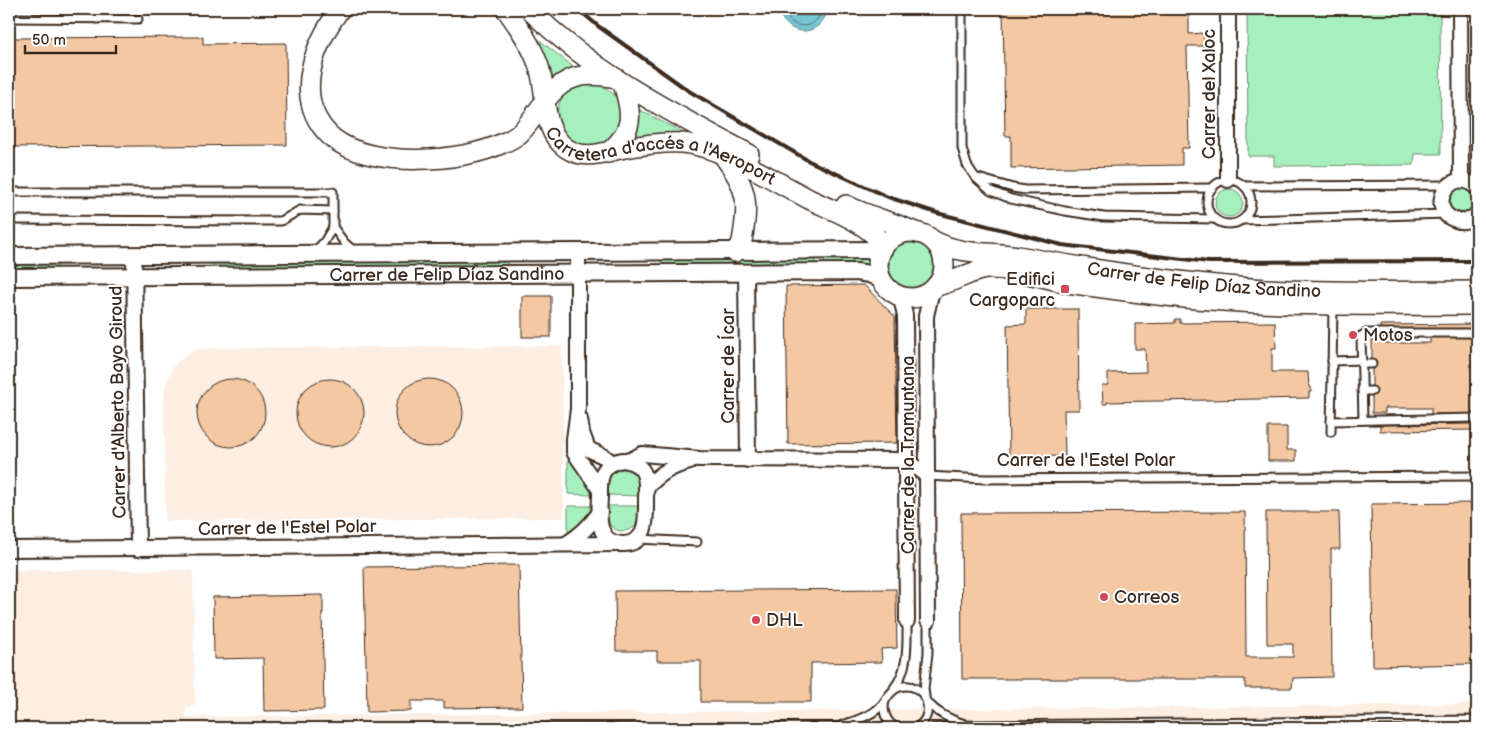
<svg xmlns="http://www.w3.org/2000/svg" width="1486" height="737" font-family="'Balsamiq Sans',sans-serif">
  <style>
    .built { fill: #fceee3 }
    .green { fill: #a6f0be; stroke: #708d6e }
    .water { fill: #77c6d3; stroke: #5f888b }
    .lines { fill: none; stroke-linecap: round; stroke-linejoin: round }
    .shore { stroke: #536866; stroke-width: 1 }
    .building { fill: #f4c8a3; stroke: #3b2a1e }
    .service-casing { stroke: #3b2a1e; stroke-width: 11 }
    .minor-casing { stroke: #3b2a1e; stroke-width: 18 }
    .tertiary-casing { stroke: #3b2a1e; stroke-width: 20 }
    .secondary-casing { stroke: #3b2a1e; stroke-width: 22 }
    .service { stroke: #fff; stroke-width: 7 }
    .minor { stroke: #fff; stroke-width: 14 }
    .tertiary { stroke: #fff; stroke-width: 16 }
    .secondary { stroke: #fff; stroke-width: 19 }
    .rail { stroke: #3b2a1e; stroke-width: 4 }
    .poi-dot { fill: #d1495b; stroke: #fff; stroke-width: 2 }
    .labels { text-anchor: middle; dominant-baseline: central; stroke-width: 4; stroke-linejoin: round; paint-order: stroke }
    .street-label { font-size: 18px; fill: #3b2a1e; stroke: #fff }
    .poi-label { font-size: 18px; fill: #3b2a1e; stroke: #fff; text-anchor: start }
  </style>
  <rect width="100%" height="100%" fill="#fff"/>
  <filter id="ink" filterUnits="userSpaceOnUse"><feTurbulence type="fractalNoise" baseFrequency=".02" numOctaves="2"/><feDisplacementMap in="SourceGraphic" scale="10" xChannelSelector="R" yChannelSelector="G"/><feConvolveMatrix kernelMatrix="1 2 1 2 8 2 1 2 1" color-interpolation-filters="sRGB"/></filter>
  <g filter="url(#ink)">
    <g class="built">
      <path d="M562,346L564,518L165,521L164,396L166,382L175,364L193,350L218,348Z"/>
      <path d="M9,570H193L195,705L186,707V717L1477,704V728H9Z"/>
    </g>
    <g class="green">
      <path d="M1247,9H1440L1441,154H1415L1414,165L1274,166V156H1248Z"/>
      <path d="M537,38L576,69L553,80Z"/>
      <circle cx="589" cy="115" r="32"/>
      <path d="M636,108L695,139L631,140Z"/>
      <circle cx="1462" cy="201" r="14"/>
      <circle cx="1229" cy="203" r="14"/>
      <circle cx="911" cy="265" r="22"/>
      <path d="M815,258V265H661V259Z"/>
      <path d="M824,258H868L870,259L868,265H824Z"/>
      <path d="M507,260V267L213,268V262Z"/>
      <rect x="9" y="262" width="49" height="8"/>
      <path d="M568,451L592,485L591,495L568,494Z"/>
      <path d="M624,469C640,475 640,480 641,496L607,495C607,479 607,472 624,469Z"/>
      <path d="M568,506H592L591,514L575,532H568Z"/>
      <path d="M607,506H640C640,509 641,515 640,518C637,530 620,536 611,526C607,520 607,513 607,506Z"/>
    </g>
    <path class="water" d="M778,9H828C820,39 786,38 778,9Z"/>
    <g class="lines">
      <path class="shore" d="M783,9C789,31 817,32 822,9"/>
    </g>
    <g class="building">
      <path d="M1003,9H1189V34L1204,33V46H1187L1189,148H1182V165L1011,168V136H1005Z"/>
      <path d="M203,37V44L286,43L287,145L9,147V38Z"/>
      <path d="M864,285L895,317L897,443L788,444L786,286Z"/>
      <rect x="522" y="296" width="29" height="41"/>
      <path d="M1026,309H1078L1079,410H1064L1065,456L1009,457L1007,325L1026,324Z"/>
      <path d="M1175,319H1180V323L1275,322L1276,348H1272V372H1308L1309,387H1311V392H1309V398L1107,402V404H1103L1102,385H1108V373L1146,372L1145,349H1135V324L1175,323Z"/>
      <path d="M1477,324V330L1380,331V325Z"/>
      <path d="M1430,337H1477V414H1431V408H1385V413H1372V340H1384V343H1430Z"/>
      <circle cx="429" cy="413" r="34"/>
      <circle cx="231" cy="413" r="34"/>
      <circle cx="330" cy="413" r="34"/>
      <path d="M1477,424V430L1380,431V425Z"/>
      <path d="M1268,427H1287V450H1296V461H1268Z"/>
      <path d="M1477,503V664L1373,666L1371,504Z"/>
      <path d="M1245,512L1246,657H1293V644H1267L1266,512H1339L1340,549H1331L1332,677L1293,678L1292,688H1245V679H962L961,513Z"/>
      <path d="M519,565L522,707L444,708V701H411V711L367,712L364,567Z"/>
      <path d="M896,589L897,648L881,649L882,662L811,663V702H701V661H657V651H616L615,591Z"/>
      <path d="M323,595V613H322L324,710L264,711L263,658L214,659L213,597Z"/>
    </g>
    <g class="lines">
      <defs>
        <g id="service">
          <path d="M97,9V19"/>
          <path d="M962,9V148L967,165L975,177L991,191L1011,199L1065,211L1104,217L1213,219"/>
          <path d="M9,18L138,19"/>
          <path d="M978,178L1013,188L1025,190L1211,188"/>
          <circle cx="1229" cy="202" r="22"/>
          <path d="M1244,186L1449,185"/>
          <path d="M9,192H333V227L324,242L314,252"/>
          <path d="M9,220L281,221L300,210L333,211"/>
          <path d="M1243,220L1446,214"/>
          <path d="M333,227L344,242L354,251"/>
          <path d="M1332,361L1362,360"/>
          <path d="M1362,364H1372"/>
          <path d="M1362,391H1372"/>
          <path d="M1363,420L1361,336L1366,333H1477"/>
          <path d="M1331,421L1477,418"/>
          <path d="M1331,432L1333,307"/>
          <path d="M927,476L985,479L1477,476"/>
          <path d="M638,539L697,542"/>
          <path d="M894,688C909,669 907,644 907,621"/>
          <path d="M925,696L924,689L928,653V621"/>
          <path d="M885,701C882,713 887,722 896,728"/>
          <path d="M928,703C938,714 951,720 965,724"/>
          <path d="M842,725C856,721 871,716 881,706C887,699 890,690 900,687C925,679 939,717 915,728"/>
          <path d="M502,728L835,727L862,728"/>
          <path d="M934,728L973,725L1477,720"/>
        </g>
        <g id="minor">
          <path d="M1460,9L1461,180"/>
          <path d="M1228,180V9"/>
          <path d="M1477,188C1451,162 1424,211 1456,220C1464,223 1471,220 1477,214"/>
          <path d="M578,253V409L574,439V452L600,490"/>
          <path d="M134,255L138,549"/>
          <path d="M746,272L748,460"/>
          <path d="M895,293L902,303L905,315L907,621"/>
          <path d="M580,419L582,433L588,449L605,457L612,463"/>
          <path d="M623,460C631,461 638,464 642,470C648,479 646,490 646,500C646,518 648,544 623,544C596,544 599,515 600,497C600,488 599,478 604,471C608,464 615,461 623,460Z"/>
          <path d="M629,461L642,454L700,459L906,460L927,476"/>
          <path d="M646,488C661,473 670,467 690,462"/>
          <path d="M566,544C581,535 590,526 600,512"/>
          <path d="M9,549L622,544"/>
          <path d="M928,621L926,316L932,290"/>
        </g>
        <g id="tertiary">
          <path d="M9,256L882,250"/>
          <path id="s1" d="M9,277L856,272L869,274L882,280"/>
        </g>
        <g id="secondary">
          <path d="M340,9C322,34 306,65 310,97C312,113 321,129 334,139C371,168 462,163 503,143C508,141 514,138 519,134C539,115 551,80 582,76C592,74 602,76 612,77"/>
          <path id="s2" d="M506,9C518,26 531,44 538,64C549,92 539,128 566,148C585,161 604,152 625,148C643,145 663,142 681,143C719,145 774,181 809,199C830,209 854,218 872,233C878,237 880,242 883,248"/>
          <path d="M529,9C592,72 670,112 749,154"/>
          <path d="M608,153C634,131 633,115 623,84"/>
          <path d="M725,158C748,188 749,204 742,241L740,247L735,252"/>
          <path d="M846,205C869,217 894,222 917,233"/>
          <circle cx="911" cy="265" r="33"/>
          <path id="s3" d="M934,241C963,256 987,251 1018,256C1100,271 1183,284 1266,289C1336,293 1407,291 1477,291"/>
          <path d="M936,286C953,283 970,271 986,269C1013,268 1042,278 1068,283C1116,290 1164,297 1211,300C1300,307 1389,305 1477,305"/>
        </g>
      </defs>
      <use href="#service" class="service-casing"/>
      <use href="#minor" class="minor-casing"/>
      <use href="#tertiary" class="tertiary-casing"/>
      <use href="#secondary" class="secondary-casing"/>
      <use href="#service" class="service"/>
      <use href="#minor" class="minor"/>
      <use href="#tertiary" class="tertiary"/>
      <use href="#secondary" class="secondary"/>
      <path class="rail" d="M578,9L598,26L689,91L809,161L888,197L937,213L1062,245L1209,262L1477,261"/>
    </g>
  </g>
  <g class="poi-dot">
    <rect x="1060" y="284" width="10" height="10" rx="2.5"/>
    <circle cx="1353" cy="335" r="5"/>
    <circle cx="1104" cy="597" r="5"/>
    <circle cx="756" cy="620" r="5"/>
  </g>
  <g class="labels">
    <g class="street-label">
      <text transform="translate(1209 94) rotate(-90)">Carrer del Xaloc</text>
      <text stroke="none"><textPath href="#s2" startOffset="251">Carretera d'accés a l'Aeroport</textPath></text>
      <text stroke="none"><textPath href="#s1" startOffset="438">Carrer de Felip Díaz Sandino</textPath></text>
      <text stroke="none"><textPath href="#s3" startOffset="274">Carrer de Felip Díaz Sandino</textPath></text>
      <text transform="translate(728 366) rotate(-90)">Carrer de Ícar</text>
      <text transform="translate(118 402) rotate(-91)">Carrer d'Alberto Bayo Giroud</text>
      <text transform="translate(908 455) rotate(-90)">Carrer de la Tramuntana</text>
      <text x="1086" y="460">Carrer de l'Estel Polar</text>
      <text transform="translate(287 528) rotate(-1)">Carrer de l'Estel Polar</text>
    </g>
    <g class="poi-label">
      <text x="1055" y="279" text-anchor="end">Edifici<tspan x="1055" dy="21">Cargoparc</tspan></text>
      <text x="1363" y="335">Motos</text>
      <text x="1114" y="597">Correos</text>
      <text x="766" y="620">DHL</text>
    </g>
  </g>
  <rect width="1486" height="737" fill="none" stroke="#fff" stroke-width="30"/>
  <rect x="15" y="15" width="1456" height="707" fill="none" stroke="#3b2a1e" stroke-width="2" filter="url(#ink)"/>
  <path d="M25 45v8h91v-8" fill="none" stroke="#3b2a1e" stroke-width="2.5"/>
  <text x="32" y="45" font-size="15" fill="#3b2a1e" stroke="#ffffff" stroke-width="4" paint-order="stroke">50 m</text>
</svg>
